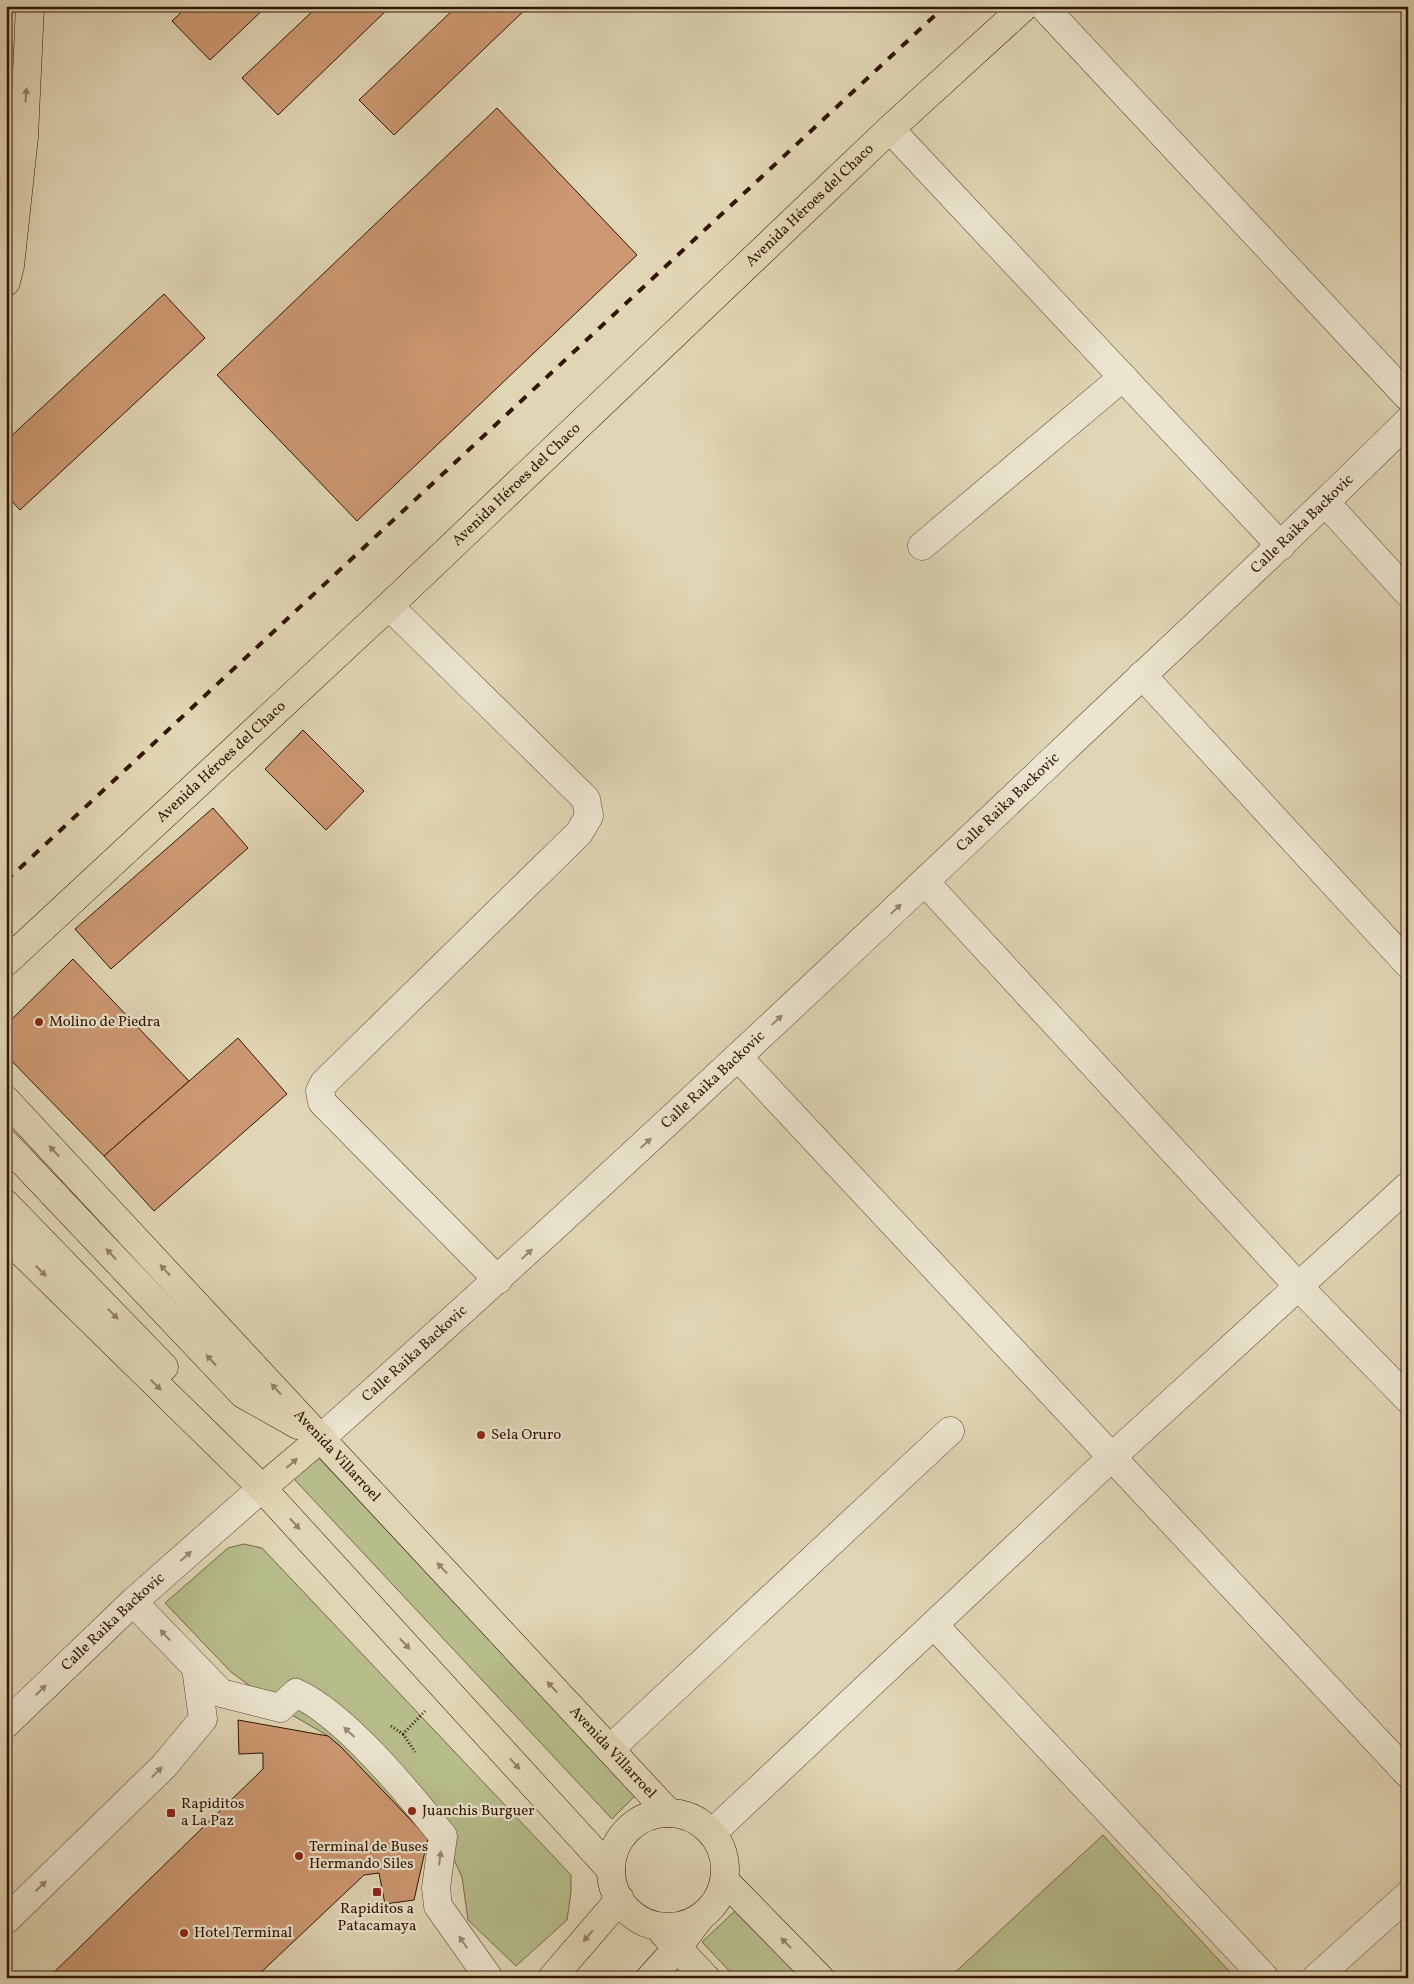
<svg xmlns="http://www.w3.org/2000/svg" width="1414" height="1984" font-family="Vollkorn,serif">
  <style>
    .green { fill: #b6bc8a; stroke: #746846 }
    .building { fill: #cc9871; stroke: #321502 }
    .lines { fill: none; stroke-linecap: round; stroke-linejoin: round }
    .minor-casing { stroke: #5e452e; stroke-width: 29 }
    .major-casing { stroke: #321502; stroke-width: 29 }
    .path { stroke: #321502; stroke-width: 3; stroke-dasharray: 1 2.5; stroke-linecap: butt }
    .minor { stroke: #ebe4ce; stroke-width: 28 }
    .major { stroke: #e0d5b4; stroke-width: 28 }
    .rail { stroke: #321502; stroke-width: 4; stroke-dasharray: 9 9; stroke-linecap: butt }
    .oneway { fill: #927f64 }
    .oneway2 { fill: #988772 }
    .poi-dot { fill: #8f2418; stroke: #ebe4ce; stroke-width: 2 }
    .labels { text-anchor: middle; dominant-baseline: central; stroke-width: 4.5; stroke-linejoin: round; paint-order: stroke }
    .street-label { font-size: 15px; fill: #321502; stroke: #ebe4ce }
    .poi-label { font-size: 15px; fill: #321502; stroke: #ebe4ce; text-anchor: start }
  </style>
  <rect width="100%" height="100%" fill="#e0d5b4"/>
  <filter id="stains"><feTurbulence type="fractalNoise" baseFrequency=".004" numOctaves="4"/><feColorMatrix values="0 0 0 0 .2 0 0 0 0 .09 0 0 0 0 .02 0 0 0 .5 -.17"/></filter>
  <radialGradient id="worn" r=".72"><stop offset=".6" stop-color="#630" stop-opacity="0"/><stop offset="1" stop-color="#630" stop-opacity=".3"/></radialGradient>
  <g class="green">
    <path d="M304,1442L635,1796L612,1819L280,1464Z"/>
    <path d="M244,1544L262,1548L571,1875V1892L567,1920L516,1966L468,1920L462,1877L443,1836L428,1838L341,1747L328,1736L280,1708L231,1672L165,1603L228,1548Z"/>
    <path d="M1103,1835L1230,1972L1223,1978H949Z"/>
    <path d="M738,1908L804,1978H736L702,1942Z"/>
  </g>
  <g class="building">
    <path d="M188,6H267L210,60L172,21Z"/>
    <path d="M318,6H391L278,115L242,78Z"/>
    <path d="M457,6H529L394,135L359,100Z"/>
    <path d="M497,108L637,255L357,521L217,375Z"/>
    <path d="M164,294L205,338L20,510L6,495V441Z"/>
    <path d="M303,730L364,791L326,830L265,769Z"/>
    <path d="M213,808L248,848L111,969L75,929Z"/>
    <path d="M73,959L189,1081L104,1156L6,1055V1025Z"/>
    <path d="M238,1038L287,1094L154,1211L104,1156Z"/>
    <path d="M238,1720L328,1736L341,1747L428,1838L414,1900L385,1904L379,1873L364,1875L255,1978H48L263,1769V1753L239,1754Z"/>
  </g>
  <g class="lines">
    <defs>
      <g id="minor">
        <path d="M1043,6L1408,397"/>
        <path d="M890,129L1281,546"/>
        <path d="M1326,503L1408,593"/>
        <path d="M922,546L1123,377"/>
        <path d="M389,606L586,799L589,816L579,833L324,1083L320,1091L322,1102L498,1280"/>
        <path d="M1142,675L1408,964"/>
        <path d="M925,882L1299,1287L1408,1399"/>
        <path d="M738,1057L1408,1774"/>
        <path id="s1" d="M321,1438C570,1216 814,987 1056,757C1174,645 1293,536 1408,421"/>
        <path d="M133,1602L221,1693L280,1708L296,1693C345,1715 409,1794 443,1836L436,1888L438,1906L489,1978"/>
        <path d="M934,1625L1265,1978"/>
        <path id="s2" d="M6,1724L133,1602L262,1488"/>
        <path d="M610,1749L950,1431"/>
        <path d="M712,1833L1112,1457L1408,1186"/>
        <path d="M6,1920L164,1766L203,1719L196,1668"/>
        <path d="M1316,1978L1408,1895"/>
      </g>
      <g id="major">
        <path d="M6,282L10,266L24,137L30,6"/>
        <path id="s3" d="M6,962L389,606L890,129L1025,6"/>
        <path id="s4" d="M6,1100L669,1813"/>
        <path d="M6,1144L243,1394L298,1425"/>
        <path d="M6,1204L164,1367"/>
        <path d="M6,1237L262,1488L611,1870"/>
        <path d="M262,1488L321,1438"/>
        <circle cx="668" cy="1870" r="57"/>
        <path d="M725,1881L820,1978"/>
        <path d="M664,1934L706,1978"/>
        <path d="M552,1978L620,1899"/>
        <path d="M650,1978L677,1948L700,1918"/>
      </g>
    </defs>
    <use href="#minor" class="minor-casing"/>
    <use href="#major" class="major-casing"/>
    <g class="path">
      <path d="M391,1726L403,1734L425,1711"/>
      <path d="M403,1734L415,1752"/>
    </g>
    <use href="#minor" class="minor"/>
    <use href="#major" class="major"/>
    <path class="rail" d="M6,881L945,6"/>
  </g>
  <defs><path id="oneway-solid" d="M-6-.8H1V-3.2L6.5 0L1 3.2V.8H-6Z" transform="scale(1.25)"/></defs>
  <g class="oneway">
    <use href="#oneway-solid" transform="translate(26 95) rotate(-86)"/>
    <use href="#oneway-solid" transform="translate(54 1151) rotate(-133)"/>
    <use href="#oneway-solid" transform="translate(111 1254) rotate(-133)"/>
    <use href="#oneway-solid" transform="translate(165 1270) rotate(-133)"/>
    <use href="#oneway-solid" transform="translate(41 1271) rotate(45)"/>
    <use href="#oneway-solid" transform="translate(113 1314) rotate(46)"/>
    <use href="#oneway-solid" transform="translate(211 1360) rotate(-133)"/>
    <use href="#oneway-solid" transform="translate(156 1385) rotate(45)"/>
    <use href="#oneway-solid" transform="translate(276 1389) rotate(-133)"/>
    <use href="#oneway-solid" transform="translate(292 1463) rotate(-41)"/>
    <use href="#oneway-solid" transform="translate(295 1524) rotate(47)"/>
    <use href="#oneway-solid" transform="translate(442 1568) rotate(-133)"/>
    <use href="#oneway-solid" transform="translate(405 1644) rotate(47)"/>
    <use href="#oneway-solid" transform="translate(552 1687) rotate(-133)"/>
    <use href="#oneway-solid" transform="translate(515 1764) rotate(48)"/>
    <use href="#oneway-solid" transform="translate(588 1936) rotate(131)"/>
    <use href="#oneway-solid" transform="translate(786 1943) rotate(-135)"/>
  </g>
  <g class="oneway2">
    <use href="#oneway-solid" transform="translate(896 909) rotate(-43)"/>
    <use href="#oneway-solid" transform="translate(777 1020) rotate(-43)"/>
    <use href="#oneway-solid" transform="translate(646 1143) rotate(-43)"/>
    <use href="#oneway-solid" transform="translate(527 1254) rotate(-43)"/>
    <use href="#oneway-solid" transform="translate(186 1556) rotate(-41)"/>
    <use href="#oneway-solid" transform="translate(165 1635) rotate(-133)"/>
    <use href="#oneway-solid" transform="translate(41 1690) rotate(-44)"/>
    <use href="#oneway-solid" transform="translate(349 1732) rotate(-138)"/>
    <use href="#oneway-solid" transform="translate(157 1772) rotate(-45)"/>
    <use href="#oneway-solid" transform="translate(440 1858) rotate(-82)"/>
    <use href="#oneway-solid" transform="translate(41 1886) rotate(-44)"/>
    <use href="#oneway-solid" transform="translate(463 1942) rotate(-124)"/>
  </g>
  <g class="poi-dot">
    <circle cx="39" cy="1022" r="5"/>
    <circle cx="481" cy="1435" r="5"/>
    <circle cx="412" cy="1811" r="5"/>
    <rect x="166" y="1808" width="10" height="10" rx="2.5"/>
    <circle cx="299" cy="1856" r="5"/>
    <rect x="372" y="1887" width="10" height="10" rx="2.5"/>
    <circle cx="184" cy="1933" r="5"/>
  </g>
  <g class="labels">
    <g class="street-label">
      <text stroke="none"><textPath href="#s3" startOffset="1104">Avenida Héroes del Chaco</textPath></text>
      <text stroke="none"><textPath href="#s3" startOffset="699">Avenida Héroes del Chaco</textPath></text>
      <text stroke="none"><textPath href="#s1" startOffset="1341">Calle Raika Backovic</textPath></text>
      <text stroke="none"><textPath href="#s3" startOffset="294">Avenida Héroes del Chaco</textPath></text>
      <text stroke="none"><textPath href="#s1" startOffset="936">Calle Raika Backovic</textPath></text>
      <text stroke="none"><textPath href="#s1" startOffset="531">Calle Raika Backovic</textPath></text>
      <text stroke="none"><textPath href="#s1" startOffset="126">Calle Raika Backovic</textPath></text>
      <text stroke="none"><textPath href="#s4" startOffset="486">Avenida Villarroel</textPath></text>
      <text stroke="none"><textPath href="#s2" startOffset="148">Calle Raika Backovic</textPath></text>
      <text stroke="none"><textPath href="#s4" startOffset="891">Avenida Villarroel</textPath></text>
    </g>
    <g class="poi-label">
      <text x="49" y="1022">Molino de Piedra</text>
      <text x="491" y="1435">Sela Oruro</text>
      <text x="181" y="1804">Rapiditos<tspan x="181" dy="17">a La Paz</tspan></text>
      <text x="422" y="1811">Juanchis Burguer</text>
      <text x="309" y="1847">Terminal de Buses<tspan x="309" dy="17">Hermando Siles</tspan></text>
      <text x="377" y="1909" text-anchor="middle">Rapiditos a<tspan x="377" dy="17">Patacamaya</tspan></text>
      <text x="194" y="1933">Hotel Terminal</text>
    </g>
  </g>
  <rect width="1414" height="1984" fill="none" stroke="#e0d5b4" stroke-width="25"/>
  <rect x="8" y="8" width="1399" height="1969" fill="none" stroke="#321502" stroke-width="2.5"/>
  <rect x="12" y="12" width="1389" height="1959" fill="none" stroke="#321502"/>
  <rect width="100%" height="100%" filter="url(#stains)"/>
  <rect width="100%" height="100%" fill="url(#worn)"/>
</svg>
